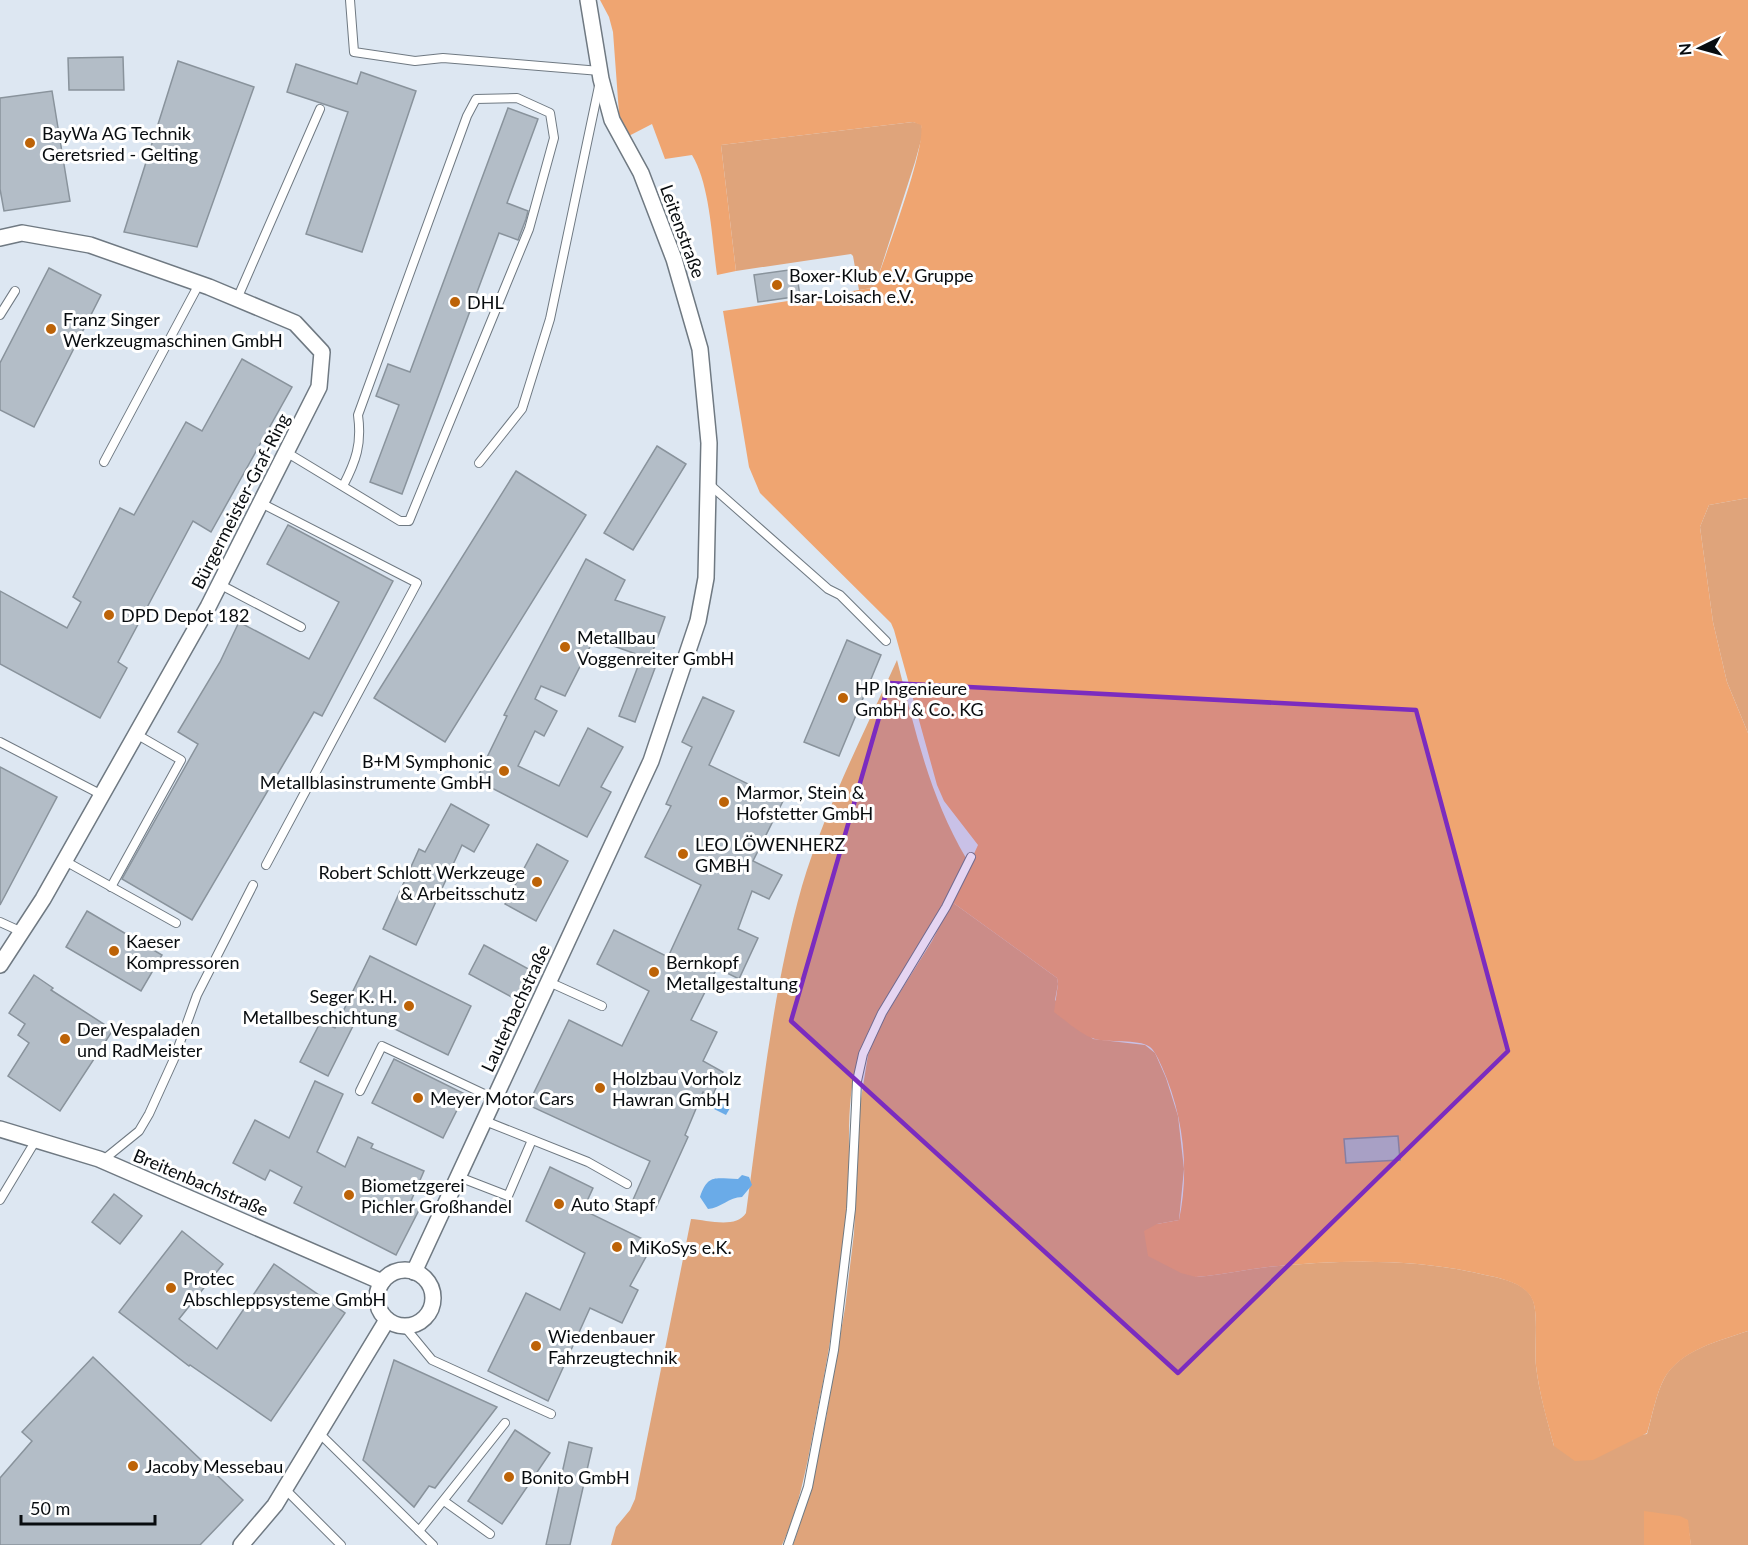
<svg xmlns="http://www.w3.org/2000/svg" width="1748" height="1545" font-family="Lato,sans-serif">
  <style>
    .green { fill: #dfa47b }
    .forest { fill: #efa571 }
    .water { fill: #6aabe8 }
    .building { fill: #b3bdc7; stroke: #89939c; stroke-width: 1.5 }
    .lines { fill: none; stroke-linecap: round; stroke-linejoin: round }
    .lane-casing { stroke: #6f7982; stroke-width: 10 }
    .street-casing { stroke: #6f7982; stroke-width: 18 }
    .lane { stroke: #fff; stroke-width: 8 }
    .street { stroke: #fff; stroke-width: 15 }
    .marked { fill: #7b2cbf; fill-opacity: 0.2; stroke: #7b2cbf; stroke-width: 4.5; stroke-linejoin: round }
    .poi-dot { fill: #bd6307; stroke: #fff; stroke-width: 2 }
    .labels { text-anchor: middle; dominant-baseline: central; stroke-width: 6; stroke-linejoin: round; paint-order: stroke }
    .poi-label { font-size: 18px; fill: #080c0f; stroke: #fff; text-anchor: start }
    .street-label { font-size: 18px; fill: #080c0f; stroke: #fff }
  </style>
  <rect width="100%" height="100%" fill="#dde7f2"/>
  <g class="green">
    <path d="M913,122L921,124L923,133L915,162L876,283L872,288L859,290L853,256L851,254L736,271L721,145Z"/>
    <path d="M1748,498V733L1727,682L1713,622L1700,527L1709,505Z"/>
    <path d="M897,660C915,730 929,795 966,858C954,885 942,911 927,936C901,978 868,1017 856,1067C845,1110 851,1158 848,1202C841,1277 830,1350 815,1423C807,1464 800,1506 782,1545H611L616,1527L630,1510L635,1499L691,1219C707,1220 736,1229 746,1213C761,1104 772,992 802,886C825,809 864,733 897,660Z"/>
    <path d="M952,902L1057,978L1058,984L1055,1000L1093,1039L1145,1045L1155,1053L1166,1078L1178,1116L1184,1169L1179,1220L1157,1224L1196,1277C1220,1275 1244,1270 1268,1267C1340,1260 1414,1258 1485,1275C1500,1278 1525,1283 1532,1298C1539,1313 1534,1347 1536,1366C1539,1393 1547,1419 1554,1446L1647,1434C1652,1417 1656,1394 1664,1379C1679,1350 1719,1341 1748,1331V1545H1691L1687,1520L1644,1512V1545H793L807,1503L826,1418L845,1308L854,1233L860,1105L868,1055L879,1026L932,941Z"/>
  </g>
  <g class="forest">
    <path d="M600,0H1748V498L1709,505L1700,527L1713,622L1727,682L1748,733V1331C1719,1341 1680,1350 1664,1379C1656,1394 1652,1417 1647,1433L1593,1460L1575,1461L1554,1446C1547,1420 1539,1393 1536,1366C1534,1347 1539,1313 1532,1299C1525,1283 1500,1278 1485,1275C1414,1258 1340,1260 1268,1267C1244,1270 1220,1275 1196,1277L1181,1273L1148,1256L1144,1231L1157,1224L1179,1220C1190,1169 1183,1114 1162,1067C1159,1061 1156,1052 1150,1047C1138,1038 1107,1044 1092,1038C1078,1032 1066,1021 1054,1012L1058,984L1057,978L952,902L978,845L944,801L937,785L894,630L891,623L760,493L749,467L723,311L872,288L876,283C886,253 926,149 921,125L913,122L721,145L736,271L717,275C712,240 710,184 692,155L665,159L652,124L621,140L613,32L609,17Z"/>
    <path d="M1644,1511L1680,1516L1688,1520L1691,1545H1644Z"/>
  </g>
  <g class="water">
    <path d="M712,1098L730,1108L726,1115L708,1106Z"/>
    <path d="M742,1175L749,1177L752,1185L742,1197C729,1197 721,1208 708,1209L700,1197C708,1173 716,1179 738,1179Z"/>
  </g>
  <g class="building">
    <path d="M123,57L124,90H69L68,58Z"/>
    <path d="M178,61L254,87L197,247L124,232Z"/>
    <path d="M296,64L357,84L361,72L416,91L362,252L306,234L348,112L287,92Z"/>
    <path d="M52,91L70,201L4,211L0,189V98Z"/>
    <path d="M508,108L538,119L507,203L528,211L526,219L518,240L499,233L402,494L370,482L399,405L376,396L388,364L410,372Z"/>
    <path d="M49,268L101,295L34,427L0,410V363Z"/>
    <path d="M796,269L800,296L758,302L754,275Z"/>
    <path d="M242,359L292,387L211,532L193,521L118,662L127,668L100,718L0,664V591L67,628L81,602L73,597L120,508L134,515L186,422L202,431Z"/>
    <path d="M657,446L686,464L633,550L604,533Z"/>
    <path d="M516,471L586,515L445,742L374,698Z"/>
    <path d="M288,525L393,581L322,716L314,712L192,920L122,879L198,744L178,732L220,662L239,622L309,659L339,602L267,564Z"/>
    <path d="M586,559L625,580L615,600L665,617L650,659L594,639L565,696L541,686L535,699L557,711L544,736L535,731L518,766L559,786L588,728L623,747L601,787L611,792L587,837L476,780L507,716L504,715Z"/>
    <path d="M847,640L881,655L839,756L804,742Z"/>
    <path d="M640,661L655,668L635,722L619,716Z"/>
    <path d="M703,697L734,711L709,765L783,801L753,861L782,875L769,899L752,891L738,929L758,938L739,979L717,968L691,1020L717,1032L703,1061L723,1072L712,1097L703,1092L685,1135L688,1137L654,1212L632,1202L650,1161L528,1105L569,1020L622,1046L649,991L597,964L614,930L668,957L701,885L645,857L671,806L666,804L692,747L682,742Z"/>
    <path d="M0,767L57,797L0,905Z"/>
    <path d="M451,804L489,825L474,852L462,845L416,945L383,929L419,849L425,852Z"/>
    <path d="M537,844L568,861L536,921L505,904Z"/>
    <path d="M87,911L162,955L141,991L66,947Z"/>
    <path d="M484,945L534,972L519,1001L469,974Z"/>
    <path d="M370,956L471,1006L448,1055L360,1012L328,1076L300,1062L321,1021L335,1028Z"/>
    <path d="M34,975L53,988L51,990L113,1030L60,1111L8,1076L29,1043L18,1035L25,1024L9,1013Z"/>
    <path d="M394,1059L465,1094L443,1138L372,1103Z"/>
    <path d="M315,1081L343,1094L317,1152L345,1167L358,1137L373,1144L371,1148L424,1171L411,1201L421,1206L396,1255L294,1203L302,1187L270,1170L265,1180L233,1163L255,1120L289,1138Z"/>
    <path d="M1398,1136L1400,1160L1346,1163L1344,1139Z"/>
    <path d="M550,1167L593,1188L583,1210L653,1244L630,1286L638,1290L622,1323L590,1308L548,1401L488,1371L526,1293L560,1310L585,1253L526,1221Z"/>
    <path d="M114,1194L142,1216L120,1244L92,1222Z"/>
    <path d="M182,1231L223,1264L179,1319L217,1349L274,1264L345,1313L271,1421L190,1365L189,1366L119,1312Z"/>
    <path d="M93,1357L243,1500L200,1545H0V1478L32,1441L22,1432Z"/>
    <path d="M394,1360L497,1407L435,1488L429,1486L414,1507L363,1460Z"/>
    <path d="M515,1430L550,1453L502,1524L468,1501Z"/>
    <path d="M569,1442L592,1448L570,1545H546Z"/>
  </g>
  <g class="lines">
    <defs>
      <g id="lane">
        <path d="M350,0L354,52L415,61L443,58L600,71"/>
        <path d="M237,299L320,109"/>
        <path d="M0,315L15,291"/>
        <path d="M286,452L400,521H409L529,229L554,138L550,113L517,98L476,99L467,116L358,415C362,444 356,461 343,486"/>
        <path d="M104,462L199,284"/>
        <path d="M479,463L522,409L550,319L599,86"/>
        <path d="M709,484L828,589L840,595L886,641"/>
        <path d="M261,503L417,583L266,865"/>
        <path d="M219,584L301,627"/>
        <path d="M0,742L102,795"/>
        <path d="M65,861L176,923"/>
        <path d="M111,887L181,760L136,734"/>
        <path d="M0,922L22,932"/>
        <path d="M549,982L602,1006"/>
        <path d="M360,1091L382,1046L495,1099"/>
        <path d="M485,1121L588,1162L627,1184"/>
        <path d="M102,1161L139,1131L149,1114L174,1059L197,995L253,885"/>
        <path d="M459,1177L508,1196L532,1140"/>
        <path d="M0,1200L36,1140"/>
        <path d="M404,1326L432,1360L551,1414"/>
        <path d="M319,1433L419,1531L505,1423"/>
        <path d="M285,1489L341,1545"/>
        <path d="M444,1501L490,1534"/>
        <path d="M419,1531L433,1545"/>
        <path d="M788,1545L808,1487L834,1350L851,1209L856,1105L857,1081L863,1054L882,1013L946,907L971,857"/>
      </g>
      <g id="street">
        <path d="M0,238L22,233L90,245L209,287L295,323L322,352L319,387L208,607L43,899L0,965"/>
        <path d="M0,1129L99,1159L382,1282"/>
        <circle cx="405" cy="1298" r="28"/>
        <path d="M414,1272L651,761L698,621L706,578L709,443L700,349L674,259L641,173L612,120L601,79L588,0"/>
        <path d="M241,1545L275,1505L387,1320"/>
      </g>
    </defs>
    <use href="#lane" class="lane-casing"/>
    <use href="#street" class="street-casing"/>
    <use href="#lane" class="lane"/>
    <use href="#street" class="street"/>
  </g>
  <path class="marked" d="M889,683L1416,710L1508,1051L1178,1373L791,1021Z"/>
  <g class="poi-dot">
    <circle cx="30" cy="143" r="6"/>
    <circle cx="777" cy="285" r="6"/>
    <circle cx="455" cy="302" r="6"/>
    <circle cx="51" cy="329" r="6"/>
    <circle cx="109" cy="615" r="6"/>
    <circle cx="565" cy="647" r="6"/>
    <circle cx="843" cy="698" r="6"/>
    <circle cx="504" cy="771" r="6"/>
    <circle cx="724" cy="802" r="6"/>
    <circle cx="683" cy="854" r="6"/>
    <circle cx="537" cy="882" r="6"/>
    <circle cx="114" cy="951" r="6"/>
    <circle cx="654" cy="972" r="6"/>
    <circle cx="409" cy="1006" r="6"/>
    <circle cx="65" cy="1039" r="6"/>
    <circle cx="600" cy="1088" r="6"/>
    <circle cx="418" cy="1098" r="6"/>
    <circle cx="349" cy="1195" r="6"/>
    <circle cx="559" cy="1204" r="6"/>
    <circle cx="617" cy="1247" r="6"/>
    <circle cx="171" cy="1288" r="6"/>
    <circle cx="536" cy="1346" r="6"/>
    <circle cx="133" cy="1466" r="6"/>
    <circle cx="509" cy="1477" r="6"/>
  </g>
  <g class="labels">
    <g class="poi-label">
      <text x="42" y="133">BayWa AG Technik<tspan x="42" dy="21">Geretsried - Gelting</tspan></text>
      <text x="789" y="275">Boxer-Klub e.V. Gruppe<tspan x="789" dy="21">Isar-Loisach e.V.</tspan></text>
      <text x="467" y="302">DHL</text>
      <text x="63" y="319">Franz Singer<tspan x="63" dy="21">Werkzeugmaschinen GmbH</tspan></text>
      <text x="121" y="615">DPD Depot 182</text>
      <text x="577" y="637">Metallbau<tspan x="577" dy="21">Voggenreiter GmbH</tspan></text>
      <text x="855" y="688">HP Ingenieure<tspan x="855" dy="21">GmbH &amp; Co. KG</tspan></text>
      <text x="492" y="761" text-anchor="end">B+M Symphonic<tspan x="492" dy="21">Metallblasinstrumente GmbH</tspan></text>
      <text x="736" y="792">Marmor, Stein &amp;<tspan x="736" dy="21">Hofstetter GmbH</tspan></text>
      <text x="695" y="844">LEO LÖWENHERZ<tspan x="695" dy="21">GMBH</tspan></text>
      <text x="525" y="872" text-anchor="end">Robert Schlott Werkzeuge<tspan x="525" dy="21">&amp; Arbeitsschutz</tspan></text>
      <text x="126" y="941">Kaeser<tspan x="126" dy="21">Kompressoren</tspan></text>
      <text x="666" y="962">Bernkopf<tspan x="666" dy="21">Metallgestaltung</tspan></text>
      <text x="397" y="996" text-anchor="end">Seger K. H.<tspan x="397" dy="21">Metallbeschichtung</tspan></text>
      <text x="77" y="1029">Der Vespaladen<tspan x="77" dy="21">und RadMeister</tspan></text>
      <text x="612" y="1078">Holzbau Vorholz<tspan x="612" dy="21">Hawran GmbH</tspan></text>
      <text x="430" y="1098">Meyer Motor Cars</text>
      <text x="361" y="1185">Biometzgerei<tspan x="361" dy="21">Pichler Großhandel</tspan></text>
      <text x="571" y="1204">Auto Stapf</text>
      <text x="629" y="1247">MiKoSys e.K.</text>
      <text x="183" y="1278">Protec<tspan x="183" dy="21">Abschleppsysteme GmbH</tspan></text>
      <text x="548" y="1336">Wiedenbauer<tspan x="548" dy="21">Fahrzeugtechnik</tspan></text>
      <text x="145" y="1466">Jacoby Messebau</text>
      <text x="521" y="1477">Bonito GmbH</text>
    </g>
    <g class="street-label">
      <text transform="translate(683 231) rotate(70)">Leitenstraße</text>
      <text transform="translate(240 501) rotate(-63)">Bürgermeister-Graf-Ring</text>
      <text transform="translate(515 1008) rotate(-65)">Lauterbachstraße</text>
      <text transform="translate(201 1182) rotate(23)">Breitenbachstraße</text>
    </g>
  </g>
  <g transform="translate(1700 48) rotate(265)" stroke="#ffffff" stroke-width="4.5" paint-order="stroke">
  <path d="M0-4.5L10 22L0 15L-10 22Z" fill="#080c0f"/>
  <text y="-9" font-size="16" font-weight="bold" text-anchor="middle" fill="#080c0f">N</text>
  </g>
  <path d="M21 1515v9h134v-9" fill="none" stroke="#080c0f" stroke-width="3"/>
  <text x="30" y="1515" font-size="18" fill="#080c0f" stroke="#ffffff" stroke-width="4.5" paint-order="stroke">50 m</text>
</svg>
